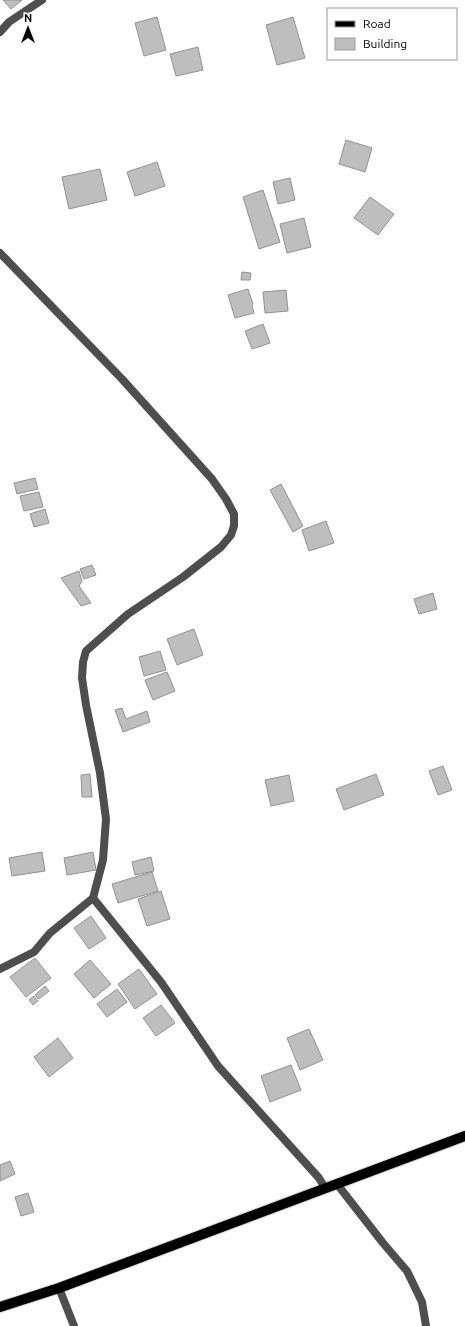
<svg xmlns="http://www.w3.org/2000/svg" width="465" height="1326" font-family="Ubuntu,sans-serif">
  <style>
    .building { fill: #bebebe; stroke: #929292 }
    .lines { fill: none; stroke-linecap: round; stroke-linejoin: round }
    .primary-casing { stroke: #dbdbdb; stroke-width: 12 }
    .minor { stroke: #4e4e4e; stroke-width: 8 }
    .primary { stroke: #000; stroke-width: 10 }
  </style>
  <rect width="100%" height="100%" fill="#fff"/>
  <g class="building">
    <path d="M3,0H22L11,9Z"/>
    <path d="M157,17L166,50L144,56L135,23Z"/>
    <path d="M293,17L305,58L277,65L266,25Z"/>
    <path d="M198,47L203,70L176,76L170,54Z"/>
    <path d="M346,140L372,148L365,172L339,164Z"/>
    <path d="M157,162L165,186L135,196L127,172Z"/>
    <path d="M100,169L107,200L69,209L62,177Z"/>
    <path d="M290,178L295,200L278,204L273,182Z"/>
    <path d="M263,190L280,242L259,249L243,197Z"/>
    <path d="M370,197L394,214L378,235L354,218Z"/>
    <path d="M304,218L311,247L287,253L280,224Z"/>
    <path d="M242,272L251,273L250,280H241Z"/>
    <path d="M248,289L253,304L252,305L254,313L235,318L228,295Z"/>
    <path d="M286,290L288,311L265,313L263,292Z"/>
    <path d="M263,324L270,343L252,349L245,331Z"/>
    <path d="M35,478L38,489L17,494L14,483Z"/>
    <path d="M281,484L303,526L293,532L270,490Z"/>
    <path d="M39,492L43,507L24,511L20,496Z"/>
    <path d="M45,509L49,523L34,527L30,514Z"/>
    <path d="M326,521L334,543L309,551L302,530Z"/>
    <path d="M92,565L96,575L84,579L80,569Z"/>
    <path d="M79,571L82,581L79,586L91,603L81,606L61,578Z"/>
    <path d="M433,593L437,609L419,614L414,599Z"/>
    <path d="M194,629L203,655L177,665L167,639Z"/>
    <path d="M160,651L166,670L144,676L139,657Z"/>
    <path d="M167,672L175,691L153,700L145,680Z"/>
    <path d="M122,708L126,719L147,711L150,722L123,732L115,710Z"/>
    <path d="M443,766L452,790L438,795L429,771Z"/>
    <path d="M90,774L92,797H82L81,775Z"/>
    <path d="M376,774L384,795L344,810L336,789Z"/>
    <path d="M289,775L294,801L271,806L265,780Z"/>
    <path d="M42,852L45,871L12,876L9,858Z"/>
    <path d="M93,852L96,870L67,875L64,858Z"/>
    <path d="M151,857L154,871L135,875L132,862Z"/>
    <path d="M152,872L158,891L118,903L112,884Z"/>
    <path d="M161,891L170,919L147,926L138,899Z"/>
    <path d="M91,916L106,938L89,949L74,928Z"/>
    <path d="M35,958L51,978L26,997L10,977Z"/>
    <path d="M90,960L111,984L94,998L74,974Z"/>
    <path d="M139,969L157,994L135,1009L118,984Z"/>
    <path d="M45,986L49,991L39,999L35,995Z"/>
    <path d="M117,989L127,1002L107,1017L97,1004Z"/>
    <path d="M34,996L38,1001L33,1005L29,1000Z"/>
    <path d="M161,1005L175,1023L156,1036L143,1018Z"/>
    <path d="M309,1029L323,1060L300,1070L287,1038Z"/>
    <path d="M58,1038L73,1058L49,1077L34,1057Z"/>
    <path d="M291,1065L301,1090L270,1102L261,1076Z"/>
    <path d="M10,1161L15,1174L0,1181V1165Z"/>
    <path d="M28,1193L34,1212L21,1216L15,1197Z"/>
  </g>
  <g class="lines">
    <defs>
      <path id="primary" d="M0,1307L59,1288L465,1136"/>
    </defs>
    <use href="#primary" class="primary-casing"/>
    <g class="minor">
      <path d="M0,32L9,22L42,0"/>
      <path d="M0,253L122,379L212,479L226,499L234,514V526L231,535L221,547L183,577L128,614L86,651L83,662L82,678L86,705L100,773L106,819L103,860L93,898L50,933L34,952L0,969"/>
      <path d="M93,898L161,982L218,1066L319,1178L325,1188"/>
      <path d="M337,1184L383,1243L407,1271L422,1302L426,1326"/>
      <path d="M59,1288L74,1326"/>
    </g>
    <use href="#primary" class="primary"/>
  </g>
  <rect x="327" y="8" width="130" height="52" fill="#ffffff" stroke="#999999"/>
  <rect x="335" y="21" width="20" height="6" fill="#000000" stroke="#999999"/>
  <text x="363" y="28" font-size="12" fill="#000000">Road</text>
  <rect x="335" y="38" width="20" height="12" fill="#bebebe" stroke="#999999"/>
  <text x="363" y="48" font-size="12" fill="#000000">Building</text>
  <g transform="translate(28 28)" stroke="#ffffff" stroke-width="3" paint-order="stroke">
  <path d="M0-3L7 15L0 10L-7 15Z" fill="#000000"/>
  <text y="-6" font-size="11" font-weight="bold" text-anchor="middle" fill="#000000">N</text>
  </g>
</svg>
